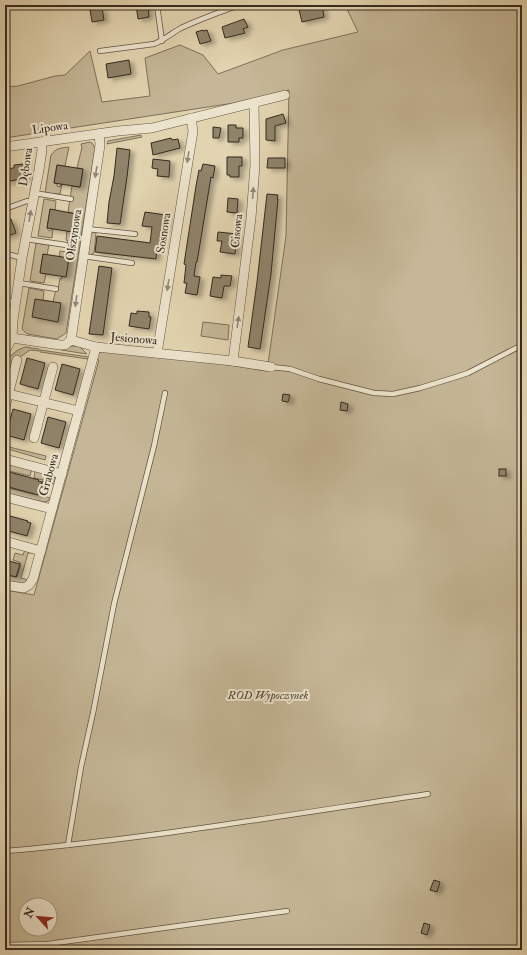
<svg xmlns="http://www.w3.org/2000/svg" width="527" height="955" font-family="'IM FELL Double Pica',serif">
  <style>
    .green { fill: #c5b797; stroke: #7d715b; fill-rule: evenodd }
    .building { fill: #8f836a; stroke: #352b1f; filter: url(#shadow) }
    .lines { fill: none; stroke-linecap: round; stroke-linejoin: round }
    .lane-casing { stroke: #605543; stroke-width: 6 }
    .street-casing { stroke: #605543; stroke-width: 10 }
    .lane { stroke: #ece3cc; stroke-width: 4.5 }
    .street { stroke: #ece3cc; stroke-width: 9 }
    .oneway { fill: #908776 }
    .labels { text-anchor: middle; dominant-baseline: central; stroke-width: 4; stroke-linejoin: round; paint-order: stroke }
    .street-label { font-size: 12px; fill: #352b1f; stroke: #ece3cc }
    .park-label { font-size: 12px; font-style: italic; fill: #524737; stroke: #ece3cc }
  </style>
  <defs>
    <filter id="shadow"><feDropShadow dx="4.5" dy="2.5" stdDeviation="2" flood-color="#0004"/></filter>
  </defs>
  <rect width="100%" height="100%" fill="#e2d4b0"/>
  <filter id="stains"><feTurbulence type="fractalNoise" baseFrequency=".005" numOctaves="4"/><feColorMatrix values="0 0 0 0 .2 0 0 0 0 .09 0 0 0 0 .02 0 0 0 .5 -.17"/></filter>
  <radialGradient id="worn" r=".72"><stop offset=".6" stop-color="#630" stop-opacity="0"/><stop offset="1" stop-color="#630" stop-opacity=".3"/></radialGradient>
  <g class="green">
    <path d="M345,5H522V950H5V590L34,595L99,360L97,359L98,354L102,351L204,361L267,371L286,236L289,90L234,103L5,138V87L18,86L55,76L65,75L90,51L102,102L150,96L145,58L180,45L203,55L218,74L283,50L358,32ZM26,905H50V929H26Z"/>
    <path d="M141,135L142,137L107,144L108,141Z"/>
    <path d="M90,142L92,143L95,148L66,333L57,339L27,334L22,329L29,288L44,291L43,300L53,302L55,293L58,290L60,278L62,279V276L59,257L60,251L66,252L68,241L66,240L67,231L73,232L76,214L68,212L72,186L80,187L83,169L77,168L82,147L81,144Z"/>
    <path d="M69,147L65,166L57,165L54,183L57,184V186L60,187L61,184H62L60,194L45,193L51,155C56,148 61,148 69,147Z"/>
    <path d="M44,199L56,201L55,210H50L47,228L49,231L53,229L52,238L38,236Z"/>
    <path d="M94,232L96,233L94,253L90,255L88,253L91,234Z"/>
    <path d="M36,243L49,245L47,255L43,254L40,272L46,274L44,283L30,281Z"/>
    <path d="M203,322L229,325L228,340L201,336Z"/>
    <path d="M72,346H79L87,354L61,350Z"/>
    <path d="M25,347L39,349V351L30,350L13,362L5,393V360L18,350Z"/>
    <path d="M40,350L89,357L88,359L40,352Z"/>
    <path d="M5,446L46,456L45,460L5,448Z"/>
    <path d="M10,464L33,470L31,472L30,476L9,471Z"/>
    <path d="M35,471L53,476L55,478L54,484L48,483L44,496L50,498L48,501L44,502L5,493V487L33,494H39L43,480L34,478Z"/>
    <path d="M25,549L34,553H28L21,578L28,580L25,584L5,581V575L17,577L21,563L13,560L15,553L23,555Z"/>
  </g>
  <g class="building">
    <path d="M136,5H148L149,17L138,19Z"/>
    <path d="M315,5H322L324,17L302,22L299,10Z"/>
    <path d="M102,8L104,20L92,22L90,10Z"/>
    <path d="M244,19L248,27L243,29L245,33L225,38L222,27Z"/>
    <path d="M203,30V31L207,30L211,41L200,44L196,32Z"/>
    <path d="M129,60L131,74L108,78L106,64Z"/>
    <path d="M283,114L286,123L275,126V141L266,140V119Z"/>
    <path d="M228,125H236V128H243V138H239V142H228Z"/>
    <path d="M213,127L221,128L219,138H213Z"/>
    <path d="M171,138L172,140L178,139L180,148L153,155L151,143Z"/>
    <path d="M117,148L130,150L127,177L120,224L107,223L109,202L114,176Z"/>
    <path d="M227,157H242V166H239V177H230V175H227Z"/>
    <path d="M268,158H285V168H267Z"/>
    <path d="M153,159L170,161L169,177L157,176L158,169L152,168Z"/>
    <path d="M23,164L26,178L5,182V169L14,168V165Z"/>
    <path d="M203,164L215,166L213,178L211,177L197,262H196L194,276L200,277L197,295L185,293L187,283H184L186,265L184,264L196,186L199,170L201,171Z"/>
    <path d="M57,165L83,169L80,187L54,183Z"/>
    <path d="M267,194L278,195L277,199H278L271,274L260,349L248,347L257,282Z"/>
    <path d="M228,198L238,199L237,213L227,212Z"/>
    <path d="M50,209L76,214L73,232L47,228Z"/>
    <path d="M145,212L166,215L164,229H163L160,249H157L156,259L95,252L97,236L150,243L152,227L142,226Z"/>
    <path d="M11,219L16,233L5,237V221Z"/>
    <path d="M218,232L237,234L235,254L220,252L222,241H217Z"/>
    <path d="M43,254L69,258L66,277L40,273Z"/>
    <path d="M99,266L112,268L103,335L89,334Z"/>
    <path d="M221,275L232,276L230,286H224L222,298L210,296L213,277L221,278Z"/>
    <path d="M35,299L61,303L58,322L32,317Z"/>
    <path d="M137,311L149,312V317H151L149,329L129,326L131,313L137,314Z"/>
    <path d="M27,358L45,363L38,389L20,384Z"/>
    <path d="M62,364L80,369L73,395L55,390Z"/>
    <path d="M283,394L290,395L288,402L282,401Z"/>
    <path d="M341,402L348,404L347,411L340,410Z"/>
    <path d="M13,409L31,414L24,440L6,435Z"/>
    <path d="M48,417L66,422L59,448L41,443Z"/>
    <rect x="499" y="469" width="7" height="7"/>
    <path d="M5,472L8,473L9,472L39,480L38,481L42,482L38,495L5,486Z"/>
    <path d="M5,516L9,517L10,516L28,521L27,522L31,523L27,536L5,530Z"/>
    <path d="M5,560L20,564L16,577L5,574Z"/>
    <path d="M434,880L440,882L437,892L430,890Z"/>
    <path d="M424,923L430,925L427,935L421,933Z"/>
  </g>
  <g class="lines">
    <defs>
      <g id="lane">
        <path d="M157,5L162,41"/>
        <path d="M100,51L154,44C164,40 172,33 181,28C200,19 220,12 239,5"/>
        <path d="M34,193L71,199"/>
        <path d="M5,209L27,201L32,202"/>
        <path d="M87,229L135,234"/>
        <path d="M26,239L66,245"/>
        <path d="M5,256L7,254L22,258"/>
        <path d="M83,256L132,263"/>
        <path d="M19,283L56,289"/>
        <path d="M5,303L9,301L16,302"/>
        <path d="M271,367L290,369L319,379L374,393L393,394L420,388L456,377L468,373L522,345"/>
        <path d="M68,845L81,767L93,713L114,604L154,446L165,393"/>
        <path d="M5,851C147,839 287,815 428,794"/>
        <path d="M5,945L48,944L287,911"/>
      </g>
      <g id="street">
        <path d="M5,147L118,131L152,128L285,95"/>
        <path d="M12,338L60,345H65L71,340"/>
        <path d="M71,340L100,145L99,134"/>
        <path d="M71,340L96,347L233,361L271,367"/>
        <path d="M5,351L12,338L13,320L22,258L39,170L42,150L41,142"/>
        <path d="M157,353L193,131L191,118"/>
        <path d="M233,361L251,218L255,165L254,103"/>
        <path d="M9,394L79,411"/>
        <path d="M5,407L17,360"/>
        <path d="M34,438L53,367"/>
        <path d="M5,459L62,474"/>
        <path d="M5,497L52,509"/>
        <path d="M5,541L41,551"/>
        <path d="M5,585L24,588L29,585L33,579L96,347"/>
      </g>
    </defs>
    <use href="#lane" class="lane-casing"/>
    <use href="#street" class="street-casing"/>
    <use href="#lane" class="lane"/>
    <use href="#street" class="street"/>
  </g>
  <defs><path id="oneway-solid" d="M-6-.8H1V-3.2L6.5 0L1 3.2V.8H-6Z"/></defs>
  <g class="oneway">
    <use href="#oneway-solid" transform="translate(188 157) rotate(99)"/>
    <use href="#oneway-solid" transform="translate(96 172) rotate(99)"/>
    <use href="#oneway-solid" transform="translate(253 193) rotate(-86)"/>
    <use href="#oneway-solid" transform="translate(30 216) rotate(-80)"/>
    <use href="#oneway-solid" transform="translate(168 285) rotate(99)"/>
    <use href="#oneway-solid" transform="translate(76 301) rotate(98)"/>
    <use href="#oneway-solid" transform="translate(238 322) rotate(-82)"/>
  </g>
  <g class="labels">
    <g class="street-label">
      <text transform="translate(50 128) rotate(-8)">Lipowa</text>
      <text transform="translate(26 167) rotate(-82)">Dębowa</text>
      <text transform="translate(237 231) rotate(-84)">Cisowa</text>
      <text transform="translate(164 233) rotate(-81)">Sosnowa</text>
      <text transform="translate(74 235) rotate(-81)">Olszynowa</text>
      <text transform="translate(134 339) rotate(5)">Jesionowa</text>
      <text transform="translate(49 475) rotate(-74)">Grabowa</text>
    </g>
    <g class="park-label">
      <text x="268" y="695">ROD Wypoczynek</text>
    </g>
  </g>
  <rect width="527" height="955" fill="none" stroke="#e2d4b0" stroke-width="20"/>
  <rect x="6" y="6" width="515" height="943" fill="none" stroke="#352b1f" stroke-width="2"/>
  <rect x="10" y="10" width="507" height="935" fill="none" stroke="#352b1f"/>
  <g transform="translate(38 917) rotate(297)"><circle r="19" fill="#ece3cc" stroke="#a39987"/>
  <path d="M0-3L7 15L0 10L-7 15Z" fill="#8f2418"/>
  <text y="-6" font-size="11" font-weight="bold" text-anchor="middle" fill="#352b1f">N</text>
  </g>
  <rect width="100%" height="100%" filter="url(#stains)"/>
  <rect width="100%" height="100%" fill="url(#worn)"/>
</svg>
